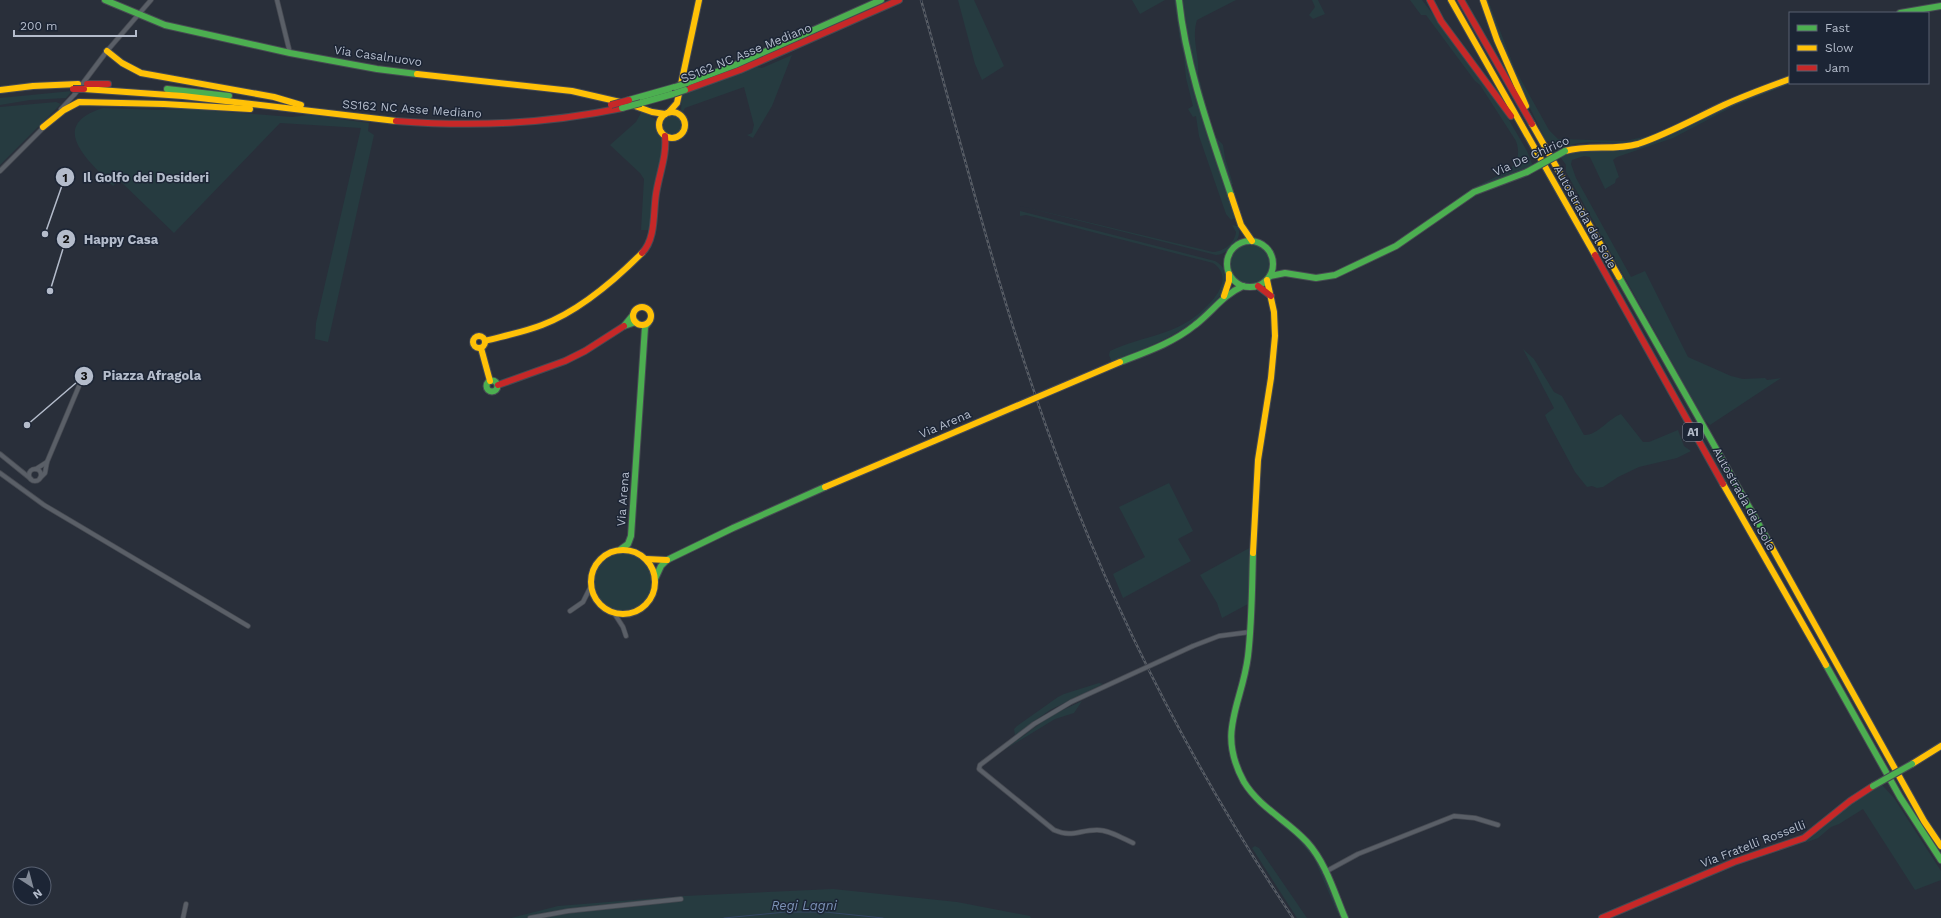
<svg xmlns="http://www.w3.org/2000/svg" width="1941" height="918" font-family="'Work Sans',sans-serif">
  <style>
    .green { fill: #263b40 }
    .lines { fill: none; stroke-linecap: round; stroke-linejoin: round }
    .stream { stroke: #354764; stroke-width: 1 }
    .street-casing { stroke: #464a52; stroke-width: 5.5 }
    .fast-casing { stroke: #464a52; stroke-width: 8 }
    .slow-casing { stroke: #464a52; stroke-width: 8 }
    .jam-casing { stroke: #464a52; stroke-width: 8 }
    .street { stroke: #5a5f67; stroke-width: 4 }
    .fast { stroke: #4caf50; stroke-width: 6 }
    .slow { stroke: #ffc107; stroke-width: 6 }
    .jam { stroke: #c62828; stroke-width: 6 }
    .rail-casing { stroke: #585d65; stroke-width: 2.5 }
    .rail { stroke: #1c2535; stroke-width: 1; stroke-dasharray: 3; stroke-linecap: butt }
    .street-bridge-casing { stroke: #464a52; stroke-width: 5.5; stroke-linecap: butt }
    .fast-bridge-casing { stroke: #464a52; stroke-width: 8; stroke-linecap: butt }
    .slow-bridge-casing { stroke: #464a52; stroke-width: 8; stroke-linecap: butt }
    .jam-bridge-casing { stroke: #464a52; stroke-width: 8; stroke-linecap: butt }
    .street-bridge { stroke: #5a5f67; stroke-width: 4 }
    .fast-bridge { stroke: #4caf50; stroke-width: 6 }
    .slow-bridge { stroke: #ffc107; stroke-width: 6 }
    .jam-bridge { stroke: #c62828; stroke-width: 6 }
    .labels { text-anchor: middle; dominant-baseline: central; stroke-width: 3; stroke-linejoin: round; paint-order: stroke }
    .shield { fill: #1c2535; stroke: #868f9e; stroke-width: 1 }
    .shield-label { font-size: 11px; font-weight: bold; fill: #b4bccb }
    .street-label { font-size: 12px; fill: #b4bccb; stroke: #1c2535 }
    .water-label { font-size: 13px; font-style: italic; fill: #7a90b4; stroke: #1c2535 }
    .leader { fill: none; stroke: #b4bccb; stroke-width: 1.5 }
    .callout-dot { fill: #b4bccb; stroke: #1c2535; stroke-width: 1.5 }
    .mark-label { font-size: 12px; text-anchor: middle; font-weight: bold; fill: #111 }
    .callout-label { font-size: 13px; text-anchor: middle; font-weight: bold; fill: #b4bccb; stroke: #1c2535; stroke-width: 3; stroke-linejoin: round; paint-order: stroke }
  </style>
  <rect width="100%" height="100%" fill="#292f3a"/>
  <g class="green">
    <path d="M958,0H974L1004,66L982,80L975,64Z"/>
    <path d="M1132,0H1165L1140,14Z"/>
    <path d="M1174,0H1177L1179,19L1190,69L1236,217L1231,220L1226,214L1199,136L1196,116L1193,117L1188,109L1193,106L1186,78L1184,56L1180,40Z"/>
    <path d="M1181,0H1236L1197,20C1191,38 1200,57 1198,74L1214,135L1223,145L1225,158L1233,184L1230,185L1209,125L1183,17Z"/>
    <path d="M1312,0H1318L1325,14L1313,19L1309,15L1315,7Z"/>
    <path d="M1410,0H1422L1483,80L1506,115L1527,151L1533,166L1458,201L1457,199C1465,193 1474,187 1483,183C1503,173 1525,168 1516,141L1480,85L1475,81L1426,15H1421Z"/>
    <path d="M1485,0H1488L1515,69L1549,130L1558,139L1625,141L1657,134C1645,139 1633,142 1620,143C1596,143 1580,139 1558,150L1553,142L1546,141L1512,71Z"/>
    <path d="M792,55L772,106L753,138L747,135L752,133L754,125L744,87L685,108L683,112L681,110L682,94L757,67L762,68Z"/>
    <path d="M1790,81V83H1792L1734,106L1673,138L1617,157L1613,160L1619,177L1616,179L1615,183L1605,189L1590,157L1584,156L1572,160L1571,164L1576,178L1631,277L1645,271L1688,357L1731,376L1743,379L1765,378L1767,380L1781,378L1710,425L1704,420L1566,172V165L1559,155L1571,149L1639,145L1680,130L1725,107Z"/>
    <path d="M72,91L66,98L30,100L0,105V98Z"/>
    <path d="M56,102L61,104L0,165V107Z"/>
    <path d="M103,108L160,110L190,109L292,117L309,115L369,123L368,131L374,135L328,342L315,339L316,323L361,128L280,123L174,233L119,180L113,186C89,161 46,126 103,108Z"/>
    <path d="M642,111L655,119L657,129L663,139L664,144L653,191L650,230H641L644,179L640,173L610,145L636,122Z"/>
    <circle cx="672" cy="125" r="10"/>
    <path d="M1020,206L1213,252C1223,252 1235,243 1236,232L1232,225L1237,226C1245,237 1228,255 1216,255Z"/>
    <path d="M1020,211L1215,261C1222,265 1226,270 1226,278C1226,289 1220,297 1213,304C1185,334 1149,347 1112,362L1109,355L1110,351C1144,335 1177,336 1205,308C1211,302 1218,295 1221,286C1225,277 1221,268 1213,263L1026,215L1020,216Z"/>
    <circle cx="1250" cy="264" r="20"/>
    <path d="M1523,349L1534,359L1554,392L1562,396L1584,435C1597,436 1609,418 1621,414L1643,442H1649L1678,430L1684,446L1691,451L1677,458L1639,467L1618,477L1603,487L1597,488L1592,486L1587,487L1575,472L1547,420L1545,415L1554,408Z"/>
    <path d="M1169,483L1193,531L1178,539L1191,561L1123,598L1113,574L1145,557L1119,507Z"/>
    <path d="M1253,546L1248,604L1222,618L1217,603L1200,575Z"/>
    <circle cx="623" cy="582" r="29"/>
    <path d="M1099,683L1103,684L1050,710L1015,735L1014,729L1017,726L1058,697L1064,694Z"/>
    <path d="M1082,701L1074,713L1055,719L1004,750L1050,716Z"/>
    <path d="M1882,785L1894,798L1941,871V880L1915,890L1863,809L1839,824L1831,827L1818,838L1805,843L1854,802Z"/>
    <path d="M1281,823L1294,833L1315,855L1343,918H1341L1337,912L1314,858L1295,836L1280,824Z"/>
    <path d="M1255,846L1259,848L1307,918H1297L1252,848Z"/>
    <path d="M833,889L957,902L1030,916L1031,918H511L558,906L684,896Z"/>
  </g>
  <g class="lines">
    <path class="stream" d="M724,918L786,912H825L883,918"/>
    <defs>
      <g id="street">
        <path d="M277,0L290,53"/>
        <path d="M61,109L74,95L107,51L151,0"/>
        <path d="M0,171L44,127"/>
        <path d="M0,454L31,479"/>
        <path d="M36,469L47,462"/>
        <circle cx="35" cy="475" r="6"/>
        <path d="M0,473L44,505L248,626"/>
        <path d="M40,478L45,473L47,462L79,386"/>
        <path d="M570,611L583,602L590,588"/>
        <path d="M614,613L623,627L626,636"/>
        <path d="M1193,646L1219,636L1250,632"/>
        <path d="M1071,702L1034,724L980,765L979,769L1054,830C1072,838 1079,830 1097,830C1109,830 1122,838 1133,843"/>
        <path d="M1325,872L1358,854L1454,816L1475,818L1498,825"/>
        <path d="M183,918L186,904"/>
        <path d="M530,918L568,911L681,899"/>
      </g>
      <g id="fast">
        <path d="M105,0L165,25L290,53L377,69L417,74"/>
        <path d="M1179,0C1186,66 1210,132 1231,195"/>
        <path d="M1900,13L1941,6"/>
        <path d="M687,83L735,65L881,0"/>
        <path d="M167,89L229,96"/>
        <path d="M629,100L675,87"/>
        <path d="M641,103L673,94"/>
        <circle cx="1250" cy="264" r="23"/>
        <path d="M1270,276L1285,273L1316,278L1335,275L1396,246L1474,192L1527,172"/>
        <path d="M1619,277L1770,544"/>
        <path d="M633,315L624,326L636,322"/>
        <path d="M1120,362C1146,352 1173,343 1195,325C1212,312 1223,295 1243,286"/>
        <circle cx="492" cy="386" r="5.5"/>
        <path d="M621,549L628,544L631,536L645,327L648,323"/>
        <path d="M1253,553C1252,587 1252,622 1248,656C1242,705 1216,731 1244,782C1260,808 1287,820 1307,842C1326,863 1334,892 1345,918"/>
        <path d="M655,579L661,566L667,560L733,528L825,487"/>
        <path d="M1826,665L1900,797L1941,860"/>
      </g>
      <g id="slow">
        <path d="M1451,0L1595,255"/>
        <path d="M1483,0L1497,40L1526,106"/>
        <path d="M107,51L122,63L141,73L274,97L301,105"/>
        <path d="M417,74L572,91L620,102"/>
        <path d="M84,89L183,96L396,121"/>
        <path d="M0,90L33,86L78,84"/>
        <path d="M632,105L652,112L665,114"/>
        <circle cx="672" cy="125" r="13"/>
        <path d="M669,112L677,103L699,0"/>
        <path d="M1532,124L1619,277"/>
        <path d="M43,127L64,110L79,102L164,104L250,109"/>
        <path d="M1565,151C1589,144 1614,151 1638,144C1668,134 1696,118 1724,105C1746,95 1768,87 1790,79"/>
        <path d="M1231,195L1241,225L1252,241"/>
        <path d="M1224,296L1229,281V274"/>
        <circle cx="642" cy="316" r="9"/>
        <circle cx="479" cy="342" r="6"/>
        <path d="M485,341C504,336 524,332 542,325C577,312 615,280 642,253"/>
        <path d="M481,348L490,381"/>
        <path d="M1723,484L1826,665"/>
        <path d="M825,487L934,441"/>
        <path d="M1770,544L1924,821L1941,846"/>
        <circle cx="623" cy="582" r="32"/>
        <path d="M1253,553L1258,460L1271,378L1275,336L1274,312L1267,280"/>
        <path d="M646,559L667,560"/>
        <path d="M1912,764L1941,746"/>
      </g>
      <g id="jam">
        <path d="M1430,0L1441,21L1511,116"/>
        <path d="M1461,0L1532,124"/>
        <path d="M87,84H108"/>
        <path d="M685,90L740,70L899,0"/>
        <path d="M396,121C474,127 545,124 622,108"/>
        <path d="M642,253C656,239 653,213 656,194C659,174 667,156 665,136"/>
        <path d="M1595,255L1723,484"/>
        <path d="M1258,286L1271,296"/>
        <path d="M498,385L565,361L585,351L624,326"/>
        <path d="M1602,918L1734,862L1804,838L1850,801L1873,786"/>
      </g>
    </defs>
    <use href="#street" class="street-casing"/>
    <use href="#fast" class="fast-casing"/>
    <use href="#slow" class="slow-casing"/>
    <use href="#jam" class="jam-casing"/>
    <use href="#street" class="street"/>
    <use href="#fast" class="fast"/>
    <use href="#slow" class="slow"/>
    <use href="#jam" class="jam"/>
    <defs>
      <path id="rail" d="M921,0C963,150 1001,305 1055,451C1115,616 1195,772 1293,918"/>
    </defs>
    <use href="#rail" class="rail-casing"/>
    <use href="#rail" class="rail"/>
    <defs>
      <path id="street-bridge" d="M1071,702L1193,646"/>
      <g id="fast-bridge">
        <path d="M675,87L687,83"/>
        <path d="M673,94L685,90"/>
        <path d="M622,108L641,103"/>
        <path d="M1527,172L1565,151"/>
        <path d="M1873,786L1912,764"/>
      </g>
      <path id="slow-bridge" d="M934,441L1120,362"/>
      <g id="jam-bridge">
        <path d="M73,89H84"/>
        <path d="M611,105L629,100"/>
      </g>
    </defs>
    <use href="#street-bridge" class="street-bridge-casing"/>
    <use href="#fast-bridge" class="fast-bridge-casing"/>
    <use href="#slow-bridge" class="slow-bridge-casing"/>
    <use href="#jam-bridge" class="jam-bridge-casing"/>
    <use href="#street-bridge" class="street-bridge"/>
    <use href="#fast-bridge" class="fast-bridge"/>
    <use href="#slow-bridge" class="slow-bridge"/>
    <use href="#jam-bridge" class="jam-bridge"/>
  </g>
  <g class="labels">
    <rect class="shield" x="1683" y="423" width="20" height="18" rx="3"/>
    <g class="shield-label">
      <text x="1693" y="432">A1</text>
    </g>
    <g class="street-label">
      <text transform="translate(746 53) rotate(-22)">SS162 NC Asse Mediano</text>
      <text transform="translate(378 56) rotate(8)">Via Casalnuovo</text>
      <text transform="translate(412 109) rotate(4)">SS162 NC Asse Mediano</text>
      <text transform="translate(1531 156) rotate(-24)">Via De Chirico</text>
      <text transform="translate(1585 217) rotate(61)">Autostrada del Sole</text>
      <text transform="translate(945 424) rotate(-23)">Via Arena</text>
      <text transform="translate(623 499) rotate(-86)">Via Arena</text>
      <text transform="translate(1744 499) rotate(61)">Autostrada del Sole</text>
      <text transform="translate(1753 844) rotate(-21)">Via Fratelli Rosselli</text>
    </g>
    <g class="water-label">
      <text x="804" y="905">Regi Lagni</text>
    </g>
  </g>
  <path class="leader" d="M45 234L65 177M50 291L66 239M27 425L84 376"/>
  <g class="callout-dot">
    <circle cx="45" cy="234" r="4"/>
    <circle cx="50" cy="291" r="4"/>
    <circle cx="27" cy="425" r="4"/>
    <circle cx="65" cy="177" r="10"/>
    <circle cx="66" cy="239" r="10"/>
    <circle cx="84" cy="376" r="10"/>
  </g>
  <g class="mark-label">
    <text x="65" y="182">1</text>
    <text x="66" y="243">2</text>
    <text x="84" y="380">3</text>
  </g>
  <g class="callout-label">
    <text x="146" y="182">Il Golfo dei Desideri</text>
    <text x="121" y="244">Happy Casa</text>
    <text x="152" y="380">Piazza Afragola</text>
  </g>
  <rect x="1789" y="12" width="140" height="72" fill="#1c2535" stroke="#596171"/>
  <rect x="1797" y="25" width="20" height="6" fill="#4caf50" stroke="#596171"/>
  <text x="1825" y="32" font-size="12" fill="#b4bccb">Fast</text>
  <rect x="1797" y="45" width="20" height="6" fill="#ffc107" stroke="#596171"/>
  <text x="1825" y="52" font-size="12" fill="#b4bccb">Slow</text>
  <rect x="1797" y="65" width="20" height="6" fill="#c62828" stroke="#596171"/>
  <text x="1825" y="72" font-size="12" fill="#b4bccb">Jam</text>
  <g transform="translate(32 886) rotate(144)"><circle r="19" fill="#1c2535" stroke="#596171"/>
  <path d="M0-3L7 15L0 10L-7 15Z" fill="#838b98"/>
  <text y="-6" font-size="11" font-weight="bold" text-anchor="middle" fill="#b4bccb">N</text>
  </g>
  <path d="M14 30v6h122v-6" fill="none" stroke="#b4bccb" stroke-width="2"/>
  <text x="20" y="30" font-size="12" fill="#b4bccb" stroke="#1c2535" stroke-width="3" paint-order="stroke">200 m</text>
</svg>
